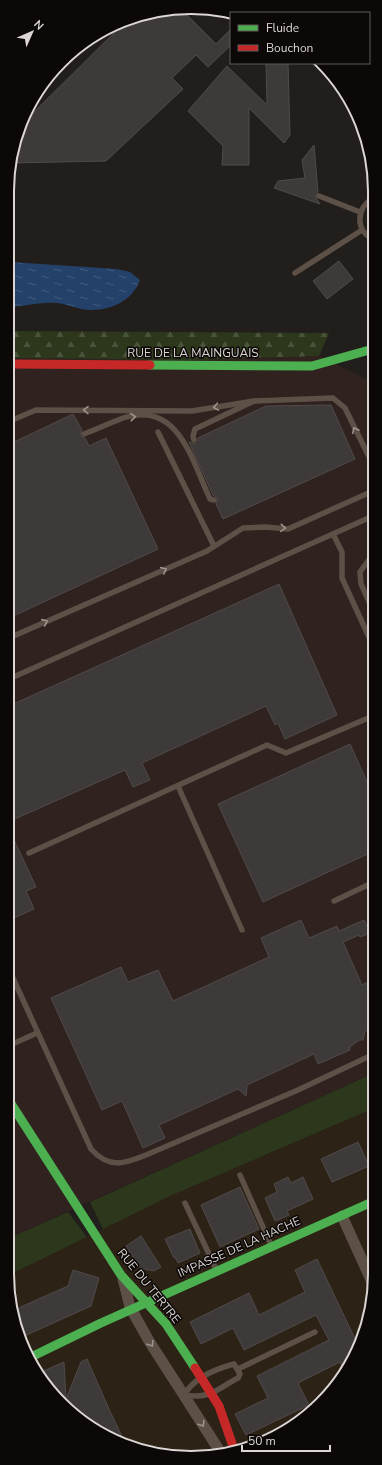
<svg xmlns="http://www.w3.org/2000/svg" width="382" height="1465" font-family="'Nunito Sans',sans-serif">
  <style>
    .commercial { fill: #2d2216 }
    .built { fill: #2f221f }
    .green { fill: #2c371c }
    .forest { fill: url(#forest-firs) }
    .water { fill: url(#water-ripples) }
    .building { fill: #3e3a39; stroke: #4f4b4a }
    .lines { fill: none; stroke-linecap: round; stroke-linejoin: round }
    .lane { stroke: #5c5047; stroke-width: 5.5 }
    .street { stroke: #5c5047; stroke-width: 11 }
    .fast { stroke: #4caf50; stroke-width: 9 }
    .jam { stroke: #c62828; stroke-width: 9 }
    .oneway { stroke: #9c948e }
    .labels { text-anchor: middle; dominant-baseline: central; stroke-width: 3; stroke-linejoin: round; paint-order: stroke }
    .street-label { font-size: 12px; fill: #dcd7d5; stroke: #0b0807 }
    .rim { fill: none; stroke: #dcd7d5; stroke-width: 2 }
  </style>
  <defs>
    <pattern id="forest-firs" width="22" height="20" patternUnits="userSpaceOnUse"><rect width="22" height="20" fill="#2c371c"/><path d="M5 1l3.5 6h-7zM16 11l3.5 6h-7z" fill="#4a533c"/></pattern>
    <pattern id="water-ripples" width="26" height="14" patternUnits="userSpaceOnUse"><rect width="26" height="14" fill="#234169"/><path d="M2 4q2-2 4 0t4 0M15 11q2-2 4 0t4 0" fill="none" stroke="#425c7e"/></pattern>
  </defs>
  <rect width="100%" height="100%" fill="#221e1c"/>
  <path class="commercial" d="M372,1109V1310L350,1366L303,1420L239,1452L179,1458L110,1439L53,1395L21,1344L7,1276L170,1196Z"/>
  <path class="built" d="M319,356L373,382L372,1074L7,1239L10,358L190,360Z"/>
  <g class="green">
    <path d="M372,1074V1109L170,1196L103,1229L90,1202Z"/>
    <path d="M68,1212L87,1237L7,1276V1239Z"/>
  </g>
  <path class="forest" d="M10,331L329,333L319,356L190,360L10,358Z"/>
  <path class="water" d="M10,262L117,269L130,272L140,280C131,304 105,313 81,309C73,307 65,304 57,303C41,302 26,306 10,307Z"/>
  <g class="building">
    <path d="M155,11H183L216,44L231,29V45L208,67L196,55L172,78L183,89L106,161L10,163V155L24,122L124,23Z"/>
    <path d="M266,63H288L290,135L284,143L249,108V165H222L223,146L188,111L227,66L267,105Z"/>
    <path d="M314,145L318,192L315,196L320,204L274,188L278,181L305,178L302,160Z"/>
    <path d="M339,261L353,279L327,299L313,281Z"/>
    <path d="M331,405L355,459L223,519L216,504L218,498L213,495L189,442L195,444L198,442V438L266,406Z"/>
    <path d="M73,414L82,430L80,436L85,438L89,446L106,438L158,549L9,618L10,444Z"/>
    <path d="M279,584L337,715L285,739L278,723L275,725L266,706L142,763L150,780L133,787L125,770L8,822L9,706Z"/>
    <path d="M350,744L372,793V852L263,902L218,804Z"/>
    <path d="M8,827L36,887L26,891L34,909L14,918L8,905Z"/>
    <path d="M301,920L309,938L337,926L339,931L364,920L370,933L360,937L359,935L343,942L362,985L372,980V1027L365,1031L363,1040H359L349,1048L350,1050L318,1064L314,1054L247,1085L246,1096L238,1089L159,1125L165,1138L143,1148L122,1101L102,1110L51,998L121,967L128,982L158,970L173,1001L269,957L261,938Z"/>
    <path d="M358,1142L369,1166L332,1182L321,1159Z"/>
    <path d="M288,1177L291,1183L303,1177L313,1199L287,1211L289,1215L275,1221L265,1198L277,1192L274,1184Z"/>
    <path d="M240,1187L259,1229L220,1247L201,1205Z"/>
    <path d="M190,1229L200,1253L178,1263L175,1257L174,1258L165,1239Z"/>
    <path d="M141,1236L161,1267L154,1271L140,1268L126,1246Z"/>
    <path d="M317,1259L358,1345L350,1366L345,1372L340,1362L298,1383L309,1405L246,1435L235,1414L268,1398L257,1376L329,1340L320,1323L316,1315L244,1350L233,1328L201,1344L190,1322L249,1293L259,1315L305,1292L295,1270Z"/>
    <path d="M73,1270L99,1278L91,1306L20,1338L14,1310L68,1286Z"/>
    <path d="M87,1359L109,1409L125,1443L110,1439L53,1395L39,1373L64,1362L66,1399L81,1362Z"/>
  </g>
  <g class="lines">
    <g class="lane">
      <path d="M319,196L360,212"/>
      <path d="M373,239C355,231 356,208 373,198"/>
      <path d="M295,273L362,230"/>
      <path d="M10,421L36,410L192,411L254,401"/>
      <path d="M158,432L214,546"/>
      <path d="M84,434C97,429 110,423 123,418C179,400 192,461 210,499L214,500"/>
      <path d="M194,440L193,436L195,429L254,401L333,398L345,408L373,465"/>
      <path d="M333,534L342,552V578L373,646"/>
      <path d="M373,610L361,584L360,572L373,554"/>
      <path d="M9,638L207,551L243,528L265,527L288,529L373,491"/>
      <path d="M9,679L373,516"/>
      <path d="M178,786L242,930"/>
      <path d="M29,853L267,745L286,753L373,716"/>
      <path d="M334,901L372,883"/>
      <path d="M8,967L91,1149C109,1169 124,1164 146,1155L298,1090L372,1055"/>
      <path d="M8,1046L37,1033"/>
      <path d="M240,1175L271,1245"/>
      <path d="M185,1203L216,1269"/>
      <path d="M234,1364L240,1374L238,1378C215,1390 211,1399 184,1395C194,1378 215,1369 234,1364Z"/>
      <path d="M238,1369L315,1332"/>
    </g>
    <g class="street">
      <path d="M342,1216L372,1282"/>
      <path d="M123,1279L130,1307L149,1341L221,1453"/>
    </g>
    <g class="fast">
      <path d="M150,365L312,366L373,349"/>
      <path d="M8,1099L121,1275L166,1324L195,1368"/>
      <path d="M29,1358L101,1323L372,1202"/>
    </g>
    <g class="jam">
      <path d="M10,364L150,365"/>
      <path d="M195,1368L219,1406L235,1452"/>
    </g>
  </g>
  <defs><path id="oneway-chevron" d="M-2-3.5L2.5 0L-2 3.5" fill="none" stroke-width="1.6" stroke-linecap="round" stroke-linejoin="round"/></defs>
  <g class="oneway">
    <use href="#oneway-chevron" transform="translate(216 407) rotate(170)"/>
    <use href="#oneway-chevron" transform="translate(86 410) rotate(-179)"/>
    <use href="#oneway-chevron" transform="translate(133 417) rotate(-5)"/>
    <use href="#oneway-chevron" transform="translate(355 430) rotate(-116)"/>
    <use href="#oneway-chevron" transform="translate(283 528) rotate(4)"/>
    <use href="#oneway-chevron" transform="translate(164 570) rotate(-24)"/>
    <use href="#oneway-chevron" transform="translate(45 622) rotate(-24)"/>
    <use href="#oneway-chevron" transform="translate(151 1344) rotate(58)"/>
    <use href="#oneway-chevron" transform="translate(202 1424) rotate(58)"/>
  </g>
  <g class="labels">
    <g class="street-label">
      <text x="193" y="353">RUE DE LA MAINGUAIS</text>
      <text transform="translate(239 1247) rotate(-24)">IMPASSE DE LA HACHE</text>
      <text transform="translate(149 1286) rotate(51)">RUE DU TERTRE</text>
    </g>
  </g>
  <path d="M0 0H382V1465H0ZM191 14H191A177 177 0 0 1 368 191V1274A177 177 0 0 1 191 1451H191A177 177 0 0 1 14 1274V191A177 177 0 0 1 191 14Z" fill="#0b0807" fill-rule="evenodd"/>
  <path class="rim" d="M191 14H191A177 177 0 0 1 368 191V1274A177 177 0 0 1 191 1451H191A177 177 0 0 1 14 1274V191A177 177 0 0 1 191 14Z"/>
  <rect x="230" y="12" width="140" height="52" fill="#0b0807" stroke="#5f5b59"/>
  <rect x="238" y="25" width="20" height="6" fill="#4caf50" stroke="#5f5b59"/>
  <text x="266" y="32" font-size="12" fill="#dcd7d5">Fluide</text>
  <rect x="238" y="45" width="20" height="6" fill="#c62828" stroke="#5f5b59"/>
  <text x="266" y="52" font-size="12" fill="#dcd7d5">Bouchon</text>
  <g transform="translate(32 32) rotate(45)" stroke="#0b0807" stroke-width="3" paint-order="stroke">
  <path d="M0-3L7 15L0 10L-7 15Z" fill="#dcd7d5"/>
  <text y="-6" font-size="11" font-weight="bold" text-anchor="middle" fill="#dcd7d5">N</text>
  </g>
  <path d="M242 1445v6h88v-6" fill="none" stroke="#dcd7d5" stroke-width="2"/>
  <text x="248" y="1445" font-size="12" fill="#dcd7d5" stroke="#0b0807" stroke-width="3" paint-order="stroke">50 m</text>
</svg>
